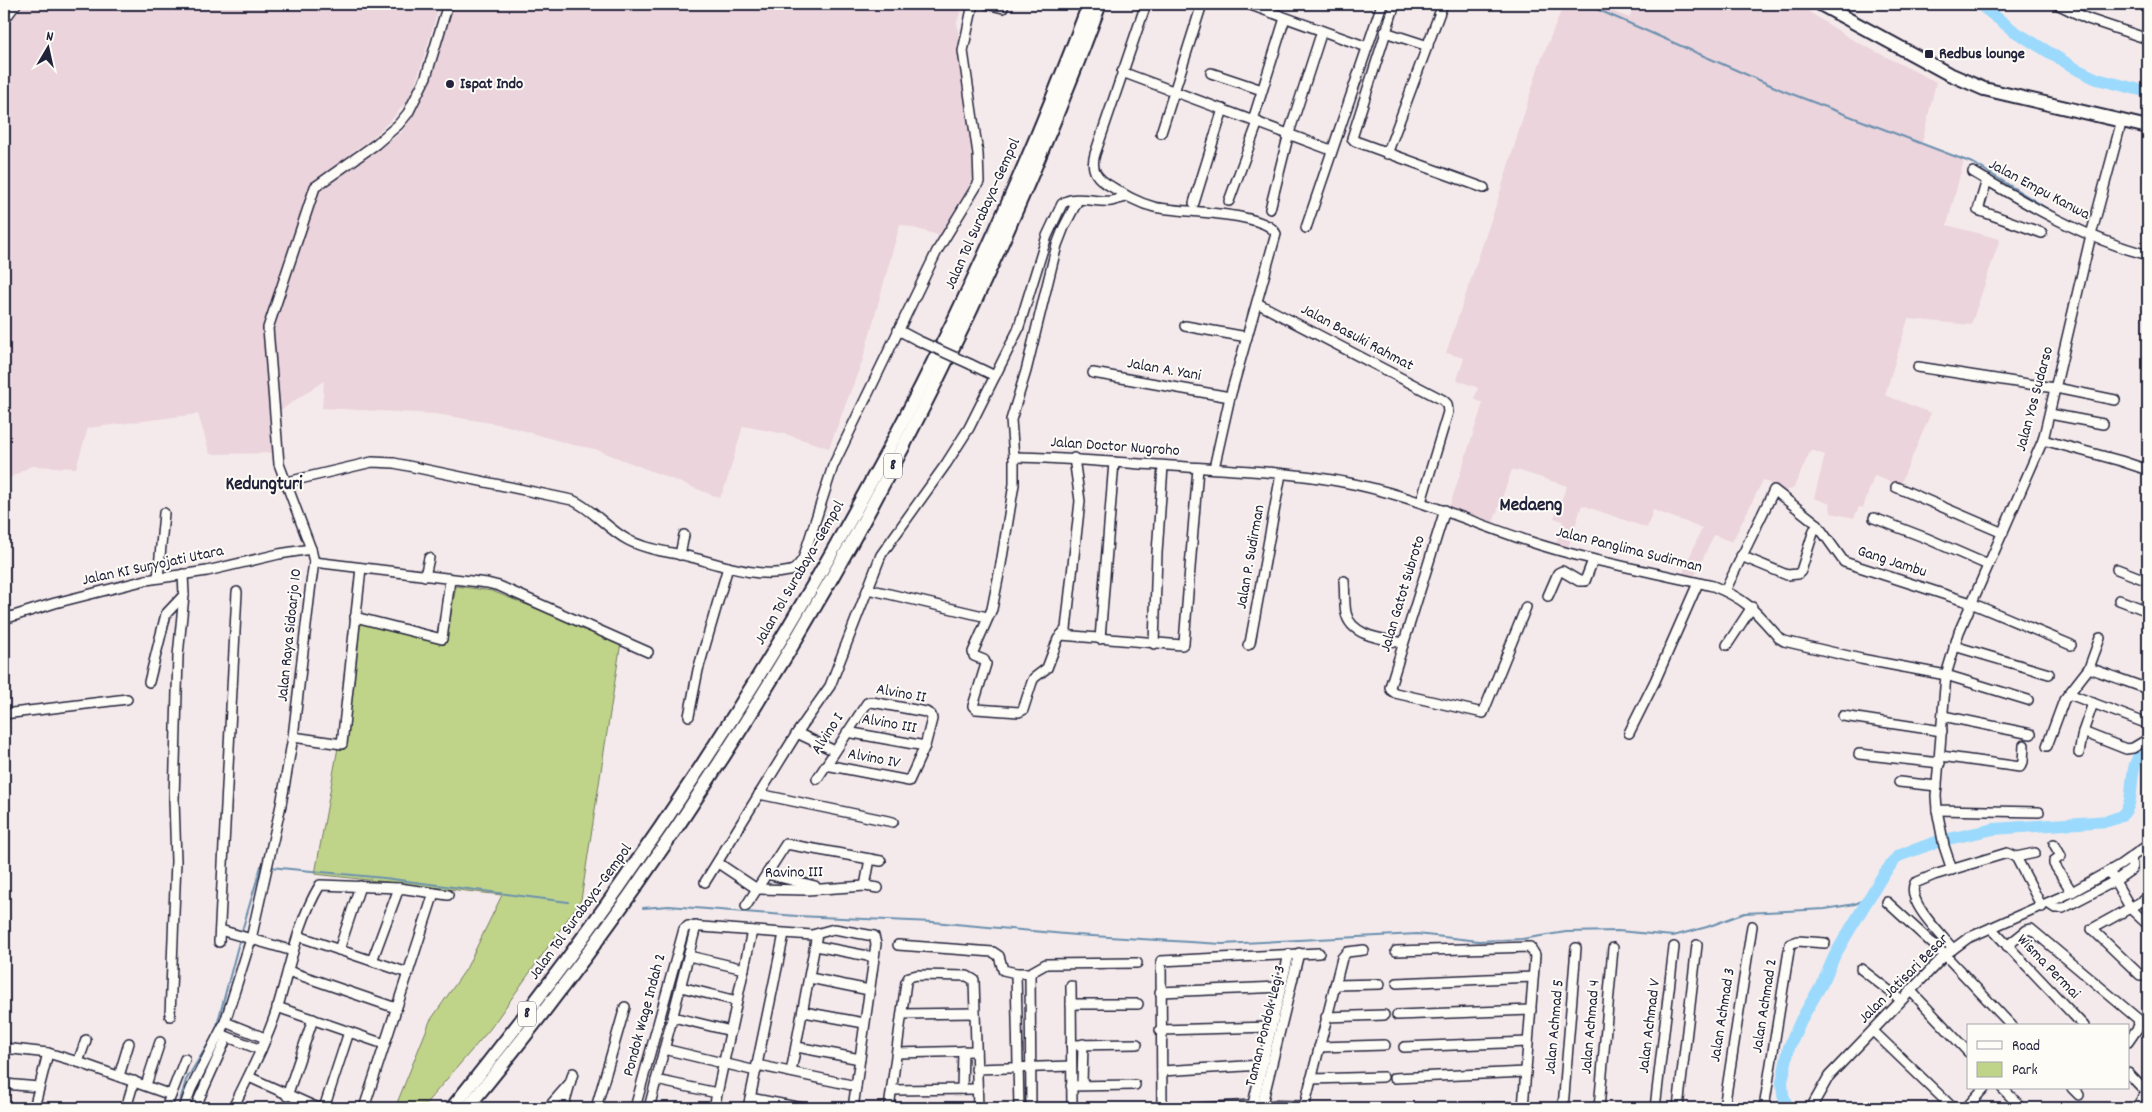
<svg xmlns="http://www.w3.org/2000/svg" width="2152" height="1112" font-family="Dekko,sans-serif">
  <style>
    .built { fill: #ebd4dc }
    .green { fill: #c0d489; stroke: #717b62 }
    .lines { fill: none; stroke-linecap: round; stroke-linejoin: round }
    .stream { stroke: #6b90af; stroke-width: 2 }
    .river { stroke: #9bdafd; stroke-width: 12 }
    .minor-casing { stroke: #22223b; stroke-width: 12 }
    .highway-casing { stroke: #22223b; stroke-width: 16 }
    .minor { stroke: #fdfcf7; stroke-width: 9 }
    .highway { stroke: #fdfcf7; stroke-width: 12 }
    .minor-bridge-casing { stroke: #22223b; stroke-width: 12; stroke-linecap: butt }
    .minor-bridge { stroke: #fdfcf7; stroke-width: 9 }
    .poi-dot { fill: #22223b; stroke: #fdfcf7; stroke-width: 2 }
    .labels { text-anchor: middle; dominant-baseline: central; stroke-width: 4; stroke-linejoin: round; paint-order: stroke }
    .shield { fill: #fdfcf7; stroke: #646373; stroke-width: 1 }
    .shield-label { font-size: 15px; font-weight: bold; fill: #22223b }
    .poi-label { font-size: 16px; font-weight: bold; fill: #22223b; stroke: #fdfcf7; text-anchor: start }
    .street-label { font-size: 16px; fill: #22223b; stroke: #fdfcf7 }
    .quarter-label { font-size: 19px; font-weight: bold; fill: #22223b; stroke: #fdfcf7 }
  </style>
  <rect width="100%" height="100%" fill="#f5eaeb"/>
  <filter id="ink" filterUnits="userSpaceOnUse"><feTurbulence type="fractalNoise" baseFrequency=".02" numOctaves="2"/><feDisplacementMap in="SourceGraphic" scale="10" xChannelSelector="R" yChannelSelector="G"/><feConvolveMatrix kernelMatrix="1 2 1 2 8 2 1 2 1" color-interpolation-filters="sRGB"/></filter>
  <g filter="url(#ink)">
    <g class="built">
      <path d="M18,4H440L419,73L409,98L394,117L370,140L352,152L362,161L402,132L420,104L435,69L453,4H963L957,22L976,174L941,236L900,224L863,359L829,448L785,434L743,426L726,484L720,498L595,449L573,445L504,425L435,414L322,408L324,381L269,418L273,453L210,454L198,414L88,428L76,468L31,466L4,481V21Z"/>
      <path d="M1564,4H1596L1629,18L1635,4H1797L1851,39L1936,82L1922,143L1964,160L1947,225L2000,239L1971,325L1908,319L1885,395L1931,413L1900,485L1874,476L1863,508L1859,507L1854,518L1831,513L1830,504L1814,498L1825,455L1811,450L1793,489L1784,491L1763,480L1732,542L1714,535L1693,580L1681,577L1702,528L1653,510L1647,528L1582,505L1567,551L1555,547L1563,521L1554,518L1567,486L1520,471L1512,470L1493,523L1449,508L1483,403L1474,399L1478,388L1457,380L1464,358L1446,353L1498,199L1539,65Z"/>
    </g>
    <path class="green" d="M456,586L492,591L621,642L581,900L490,1029L422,1108H395L430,1021L466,969L502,895L315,874L361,621L446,642Z"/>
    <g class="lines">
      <g class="stream">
        <path d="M1585,4L1784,91L1975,164L2051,211"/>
        <path d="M270,867L384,878L568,902"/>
        <path d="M643,908L669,906L797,916L933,922L1076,935L1222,944L1417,934L1479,941L1522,939L1566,932L1618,931L1673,936L1707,927L1745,913L1825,909L1855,904L1871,897"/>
        <path d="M241,934L261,866H263"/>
        <path d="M178,1108L186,1080L215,1033L240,938"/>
      </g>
      <g class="river">
        <path d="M1979,4L2014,31L2078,70L2097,79L2148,92"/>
        <path d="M1788,1108L1783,1095L1782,1082L1789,1047L1801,1020L1824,980L1834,957L1846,936L1883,875L1898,856L1939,841L1994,829L2108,821C2112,819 2119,818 2122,815C2139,801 2123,764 2148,746"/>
      </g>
      <defs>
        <g id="minor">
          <path d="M987,4L1003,8"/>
          <path d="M1146,4L1095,154C1090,170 1097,179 1112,187C1125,195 1138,203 1154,207C1178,213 1266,211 1276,234L1230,397L1214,468"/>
          <path d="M1248,4L1367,47"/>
          <path d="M1395,4L1352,138L1355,141L1484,188"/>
          <path d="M2057,4L2088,19L2148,39"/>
          <path d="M4,20L16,4"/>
          <path d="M1385,32L1428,46"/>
          <path d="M1122,72L1331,150"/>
          <path d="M1211,73L1262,90"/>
          <path d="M1253,120L1285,18"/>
          <path d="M1161,133L1202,4"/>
          <path d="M1387,154L1443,4"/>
          <path d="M1973,172C2028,205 2086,239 2148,255"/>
          <path d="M1987,180L1978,210L2042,233"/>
          <path d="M1229,201L1258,122"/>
          <path d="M1194,203L1223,109"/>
          <path d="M1270,209L1289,133L1322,31"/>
          <path d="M1306,228L1382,4"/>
          <path d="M1257,303L1443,400L1447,404L1448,412L1421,502"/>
          <path d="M1185,326L1247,337"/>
          <path d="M898,330L917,340"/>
          <path d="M970,364L995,376"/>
          <path d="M1918,367L2061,389L2115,400"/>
          <path d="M1093,373L1230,397"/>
          <path d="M2050,414L2103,424"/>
          <path d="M2043,440L2121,461L2148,470"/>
          <path d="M1014,457C1067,458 1120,463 1173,466C1228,470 1284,471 1338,481C1403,492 1463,519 1525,540C1587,561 1650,571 1713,586C1748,600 1755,611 1779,638L1784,641L1861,659L1946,675L2028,700"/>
          <path d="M1074,458L1080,501L1066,629L1058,639L1047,668L1034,678L1032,682L1023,710L1019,712L976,709L973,706L986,664L984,660L974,656L973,652L992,609L1001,564L1014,484V457L1011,420L1026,371L1057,245L1064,227L1078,200"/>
          <path d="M287,482L372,462L394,463L572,500C593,509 607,529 628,540C645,549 668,552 687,556C719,564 757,579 790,571C796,570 799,564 803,559L833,466L937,251L979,182L978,154L963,51L973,4"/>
          <path d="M1896,487L2003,533"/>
          <path d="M1445,510L1390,687L1391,690L1395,693L1483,713L1526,607"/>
          <path d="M1874,518L1926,538L1988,565"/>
          <path d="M680,555L684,535"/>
          <path d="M1741,556L1787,575L1798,574L1801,571L1814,530"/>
          <path d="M314,562L487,583L499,586L648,652"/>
          <path d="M2117,569L2148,581"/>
          <path d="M425,576L429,558"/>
          <path d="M158,578L164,513"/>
          <path d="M1344,581C1345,591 1344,603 1346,613C1351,637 1385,639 1403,643"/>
          <path d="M868,589L987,617"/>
          <path d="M1725,591L1774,490L1816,523L1844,562L1971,603L2071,645"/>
          <path d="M1548,596L1558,573L1562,571L1579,581H1585L1593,560"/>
          <path d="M2119,600L2148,611"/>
          <path d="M355,617L442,639L450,580"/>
          <path d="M4,619L55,603L146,580L207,571L279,554L311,549"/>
          <path d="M1061,635L1182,645L1184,643L1198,468"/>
          <path d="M1100,639L1114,462"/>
          <path d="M1154,644L1157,553L1163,466"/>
          <path d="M1248,645L1250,643L1281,474"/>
          <path d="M1727,645L1752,607"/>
          <path d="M1954,646L2049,674"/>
          <path d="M2089,668L2148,689"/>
          <path d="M149,682L166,614L184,595"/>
          <path d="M2069,694L2148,724"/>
          <path d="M4,714L127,699"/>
          <path d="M689,716L698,670L728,567"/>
          <path d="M1843,716L1942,731"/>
          <path d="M1943,716L2031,734"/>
          <path d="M847,732L925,746"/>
          <path d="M2083,732L2126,749L2133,748L2148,739"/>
          <path d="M797,733L835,751"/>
          <path d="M1629,733L1655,681L1698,583"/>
          <path d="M293,737L342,744L361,568"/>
          <path d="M2047,746L2064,700L2089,668L2100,638"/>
          <path d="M2079,753L2083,732L2093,703"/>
          <path d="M1859,754L1940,763"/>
          <path d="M1941,756L2020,767L2023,762L2024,745"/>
          <path d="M817,779L867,703L872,702L926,712L931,715L932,719L925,746L909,781L826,765"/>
          <path d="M1899,782L1937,786"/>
          <path d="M759,794L893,822"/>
          <path d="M1937,810L1944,846L1952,870"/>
          <path d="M2039,812L1937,810L1936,796L1946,675L1959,632L2043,440L2091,235L2122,120"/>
          <path d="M2054,844L2061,856L2054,861V864L2072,892"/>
          <path d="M2016,857L2042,907"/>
          <path d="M718,863L757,889L807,890L865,886L878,888"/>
          <path d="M767,874L815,886"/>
          <path d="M2112,876L2131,909L2148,925"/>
          <path d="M705,882L797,733L830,686L881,555L946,464L969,428L1018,330L1047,236L1062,204C1074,194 1096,203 1111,201C1116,200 1121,198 1126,197"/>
          <path d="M865,886L870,859"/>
          <path d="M2148,898L2092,929L2140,975L2148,974"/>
          <path d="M1887,902L1945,955L2012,1026"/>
          <path d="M2049,904L2055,908H2063L2115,881L2132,869L2131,858"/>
          <path d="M746,906L786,844L881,861"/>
          <path d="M1991,928L2084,1026"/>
          <path d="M220,930L293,951"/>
          <path d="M298,936L408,973"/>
          <path d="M219,942L237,592"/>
          <path d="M898,945L993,952L999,956L1003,970L1016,973H1030L1046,964L1137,963"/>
          <path d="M816,946L873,957"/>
          <path d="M2007,946L2027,930L2031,929L2138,1019L2139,1026L2128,1042"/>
          <path d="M1953,949C1942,935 1905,901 1915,883L1934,875L2007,853L2016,857L2035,853"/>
          <path d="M339,950L360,886"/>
          <path d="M1396,951L1530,947L1535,955L1523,1108"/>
          <path d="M689,956L744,969"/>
          <path d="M372,961L399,888"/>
          <path d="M1861,969L1901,1000"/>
          <path d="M288,971L396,1008"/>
          <path d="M1016,973L1019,1108"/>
          <path d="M1030,973L1031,1108"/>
          <path d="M810,978L869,990"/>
          <path d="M1397,983L1533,977"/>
          <path d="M1335,985L1380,984"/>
          <path d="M1071,986L1072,1108"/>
          <path d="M681,987L737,1001"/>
          <path d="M1910,990L1968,1052"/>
          <path d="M1160,992L1281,987"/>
          <path d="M1071,1004H1138"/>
          <path d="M277,1007L384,1044"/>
          <path d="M804,1012L864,1023"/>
          <path d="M902,1014L975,1013"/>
          <path d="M1397,1015L1531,1010"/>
          <path d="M170,1016L176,861L174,800L178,656L184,595L183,574"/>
          <path d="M673,1017L731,1031"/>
          <path d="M1326,1017L1384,1015"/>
          <path d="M225,1022L265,1038"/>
          <path d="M1160,1030L1271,1027"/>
          <path d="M1873,1031L1953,1108"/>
          <path d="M223,1035L261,1050"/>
          <path d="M1071,1045L1137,1044"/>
          <path d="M797,1047L860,1059"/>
          <path d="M1319,1047L1385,1045"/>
          <path d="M1404,1047L1528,1042"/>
          <path d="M4,1048L48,1053L78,1062L171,1095"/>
          <path d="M664,1049L756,1071"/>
          <path d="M897,1053L976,1051"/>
          <path d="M78,1062L86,1040"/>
          <path d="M757,1065L856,1086"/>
          <path d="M976,1069L1071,1066"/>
          <path d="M1162,1071L1262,1065"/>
          <path d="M791,1072L817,934"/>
          <path d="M2128,1073L2148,1094"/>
          <path d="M119,1076L129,1043"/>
          <path d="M249,1077L318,1108"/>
          <path d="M1394,1078L1526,1072"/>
          <path d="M1311,1079L1383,1077"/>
          <path d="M656,1080L717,1093"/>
          <path d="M4,1084L39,1087"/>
          <path d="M146,1085L160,1042"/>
          <path d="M1082,1085L1083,1044"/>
          <path d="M1071,1086L1135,1085"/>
          <path d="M2002,1088L2022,1108"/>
          <path d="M2072,1088L2079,1095"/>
          <path d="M962,1089L963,1051"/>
          <path d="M892,1090L976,1089"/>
          <path d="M287,1096L313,1019"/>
          <path d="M750,1098L802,1108"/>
          <path d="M34,1108L48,1053"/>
          <path d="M126,1108L134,1081"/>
          <path d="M166,1108L185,1059"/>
          <path d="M184,1108L191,1089L225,1022L251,939L281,805L293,737L311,583L314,562L311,549L279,464L268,328L315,187L376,144L398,125L408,113L426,77L448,4"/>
          <path d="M195,1108L227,1037"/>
          <path d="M233,1108C249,1075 267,1041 278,1006C290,966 298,921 320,885L399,888L448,895"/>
          <path d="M324,1108L349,1032"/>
          <path d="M364,1108L434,893"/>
          <path d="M548,1108L569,1084"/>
          <path d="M563,1108L573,1073"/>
          <path d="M596,1108L625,1007"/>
          <path d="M635,1108L684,929L688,926L812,935L834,929L874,936L876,944L853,1108"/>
          <path d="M649,1108L696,926"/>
          <path d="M714,1108L752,931"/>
          <path d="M748,1108L784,934"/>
          <path d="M889,1108L906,982L909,977L917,975L967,976L974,980L978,1108"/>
          <path d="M1162,1108L1161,961L1319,953"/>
          <path d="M1199,1108L1252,1105L1304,1106"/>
          <path d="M1252,1108L1289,954"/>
          <path d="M1261,1108L1299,953"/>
          <path d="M1304,1108L1342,958L1347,952L1364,950"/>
          <path d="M1460,1108L1523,1107"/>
          <path d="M1563,1108L1576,948"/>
          <path d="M1599,1108L1613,948"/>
          <path d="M1655,1108L1674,947"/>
          <path d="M1678,1108L1697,945"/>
          <path d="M1724,1108L1752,926"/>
          <path d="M1764,1108L1790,944L1798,941L1825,943"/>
          <path d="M1811,1108L1829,1076L1945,955L1968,938L2072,892L2120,865L2148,845"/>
          <path d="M1966,1108L1984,1088"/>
          <path d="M2136,1108L2147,1092"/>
        </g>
        <g id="highway">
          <path d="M1820,4L1947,73L1984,89L2148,127"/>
          <path d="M452,1108C720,777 940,403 1089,4"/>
          <path d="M467,1108C737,781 952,401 1100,4"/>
        </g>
      </defs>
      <use href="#minor" class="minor-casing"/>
      <use href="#highway" class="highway-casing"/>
      <use href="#minor" class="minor"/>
      <use href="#highway" class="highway"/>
      <defs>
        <path id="minor-bridge" d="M917,340L970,364"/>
      </defs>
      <use href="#minor-bridge" class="minor-bridge-casing"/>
      <use href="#minor-bridge" class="minor-bridge"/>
    </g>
  </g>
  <g class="poi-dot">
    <rect x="1924" y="49" width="10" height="10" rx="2.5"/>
    <circle cx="450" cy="84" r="5"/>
  </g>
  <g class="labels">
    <g class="shield">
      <rect x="884" y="453.5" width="18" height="25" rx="4"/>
      <rect x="518" y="1001.5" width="18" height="25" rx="4"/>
    </g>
    <g class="shield-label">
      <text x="893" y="466">8</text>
      <text x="527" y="1014">8</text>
    </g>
    <g class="poi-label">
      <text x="1939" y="54">Redbus lounge</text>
      <text x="460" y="84">Ispat Indo</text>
    </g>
    <g class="street-label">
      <text transform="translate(2039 190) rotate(28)">Jalan Empu Kanwa</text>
      <text transform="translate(983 214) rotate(-66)">Jalan Tol Surabaya–Gempol</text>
      <text transform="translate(1357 338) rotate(28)">Jalan Basuki Rahmat</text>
      <text transform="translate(1164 370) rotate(10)">Jalan A. Yani</text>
      <text transform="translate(2035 399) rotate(-75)">Jalan Yos Sudarso</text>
      <text transform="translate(1115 447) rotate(4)">Jalan Doctor Nugroho</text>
      <text transform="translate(1629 550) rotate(14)">Jalan Panglima Sudirman</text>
      <text transform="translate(1251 557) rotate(-80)">Jalan P. Sudirman</text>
      <text transform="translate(1892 562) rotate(18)">Gang Jambu</text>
      <text transform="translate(153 566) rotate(-12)">Jalan KI Suryojati Utara</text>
      <text transform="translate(800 573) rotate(-60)">Jalan Tol Surabaya–Gempol</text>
      <text transform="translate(1403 594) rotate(-73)">Jalan Gatot Subroto</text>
      <text transform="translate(290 635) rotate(-84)">Jalan Raya Sidoarjo 10</text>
      <text transform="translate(901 694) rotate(10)">Alvino II</text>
      <text transform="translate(889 724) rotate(10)">Alvino III</text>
      <text transform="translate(828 734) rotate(-57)">Alvino I</text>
      <text transform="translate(874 759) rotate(11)">Alvino IV</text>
      <text transform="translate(794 873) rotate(-1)">Ravino III</text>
      <text transform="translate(581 912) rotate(-54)">Jalan Tol Surabaya–Gempol</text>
      <text transform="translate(2048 967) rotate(46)">Wisma Permai</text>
      <text transform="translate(1904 979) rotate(-45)">Jalan Jatisari Besar</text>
      <text transform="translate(1765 1006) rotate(-81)">Jalan Achmad 2</text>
      <text transform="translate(645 1015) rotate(-75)">Pondok Wage Indah 2</text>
      <text transform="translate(1723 1015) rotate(-81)">Jalan Achmad 3</text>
      <text transform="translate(1266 1026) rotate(-76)">Taman Pondok Legi 3</text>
      <text transform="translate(1650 1026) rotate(-83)">Jalan Achmad V</text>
      <text transform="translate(1555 1027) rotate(-85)">Jalan Achmad 5</text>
      <text transform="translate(1591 1027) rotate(-85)">Jalan Achmad 4</text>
    </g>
    <g class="quarter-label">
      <text x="264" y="485">Kedungturi</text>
      <text x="1531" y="506">Medaeng</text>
    </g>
  </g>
  <rect width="2152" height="1112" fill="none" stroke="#fdfcf7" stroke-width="20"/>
  <rect x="10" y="10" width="2132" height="1092" fill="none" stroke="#22223b" stroke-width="2" filter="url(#ink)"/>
  <rect x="1967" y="1024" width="162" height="65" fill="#fdfcf7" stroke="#a5a5ac"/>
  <rect x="1977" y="1041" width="25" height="8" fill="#fdfcf7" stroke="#a5a5ac"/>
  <text x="2012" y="1050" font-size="15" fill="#22223b">Road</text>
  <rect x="1977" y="1062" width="25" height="15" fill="#c0d489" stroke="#a5a5ac"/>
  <text x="2012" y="1074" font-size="15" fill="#22223b">Park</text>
  <g transform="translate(48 48) rotate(9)" stroke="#fdfcf7" stroke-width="4" paint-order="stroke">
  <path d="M0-4L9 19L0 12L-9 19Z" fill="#22223b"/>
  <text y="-8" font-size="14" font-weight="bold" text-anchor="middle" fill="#22223b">N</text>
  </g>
</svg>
